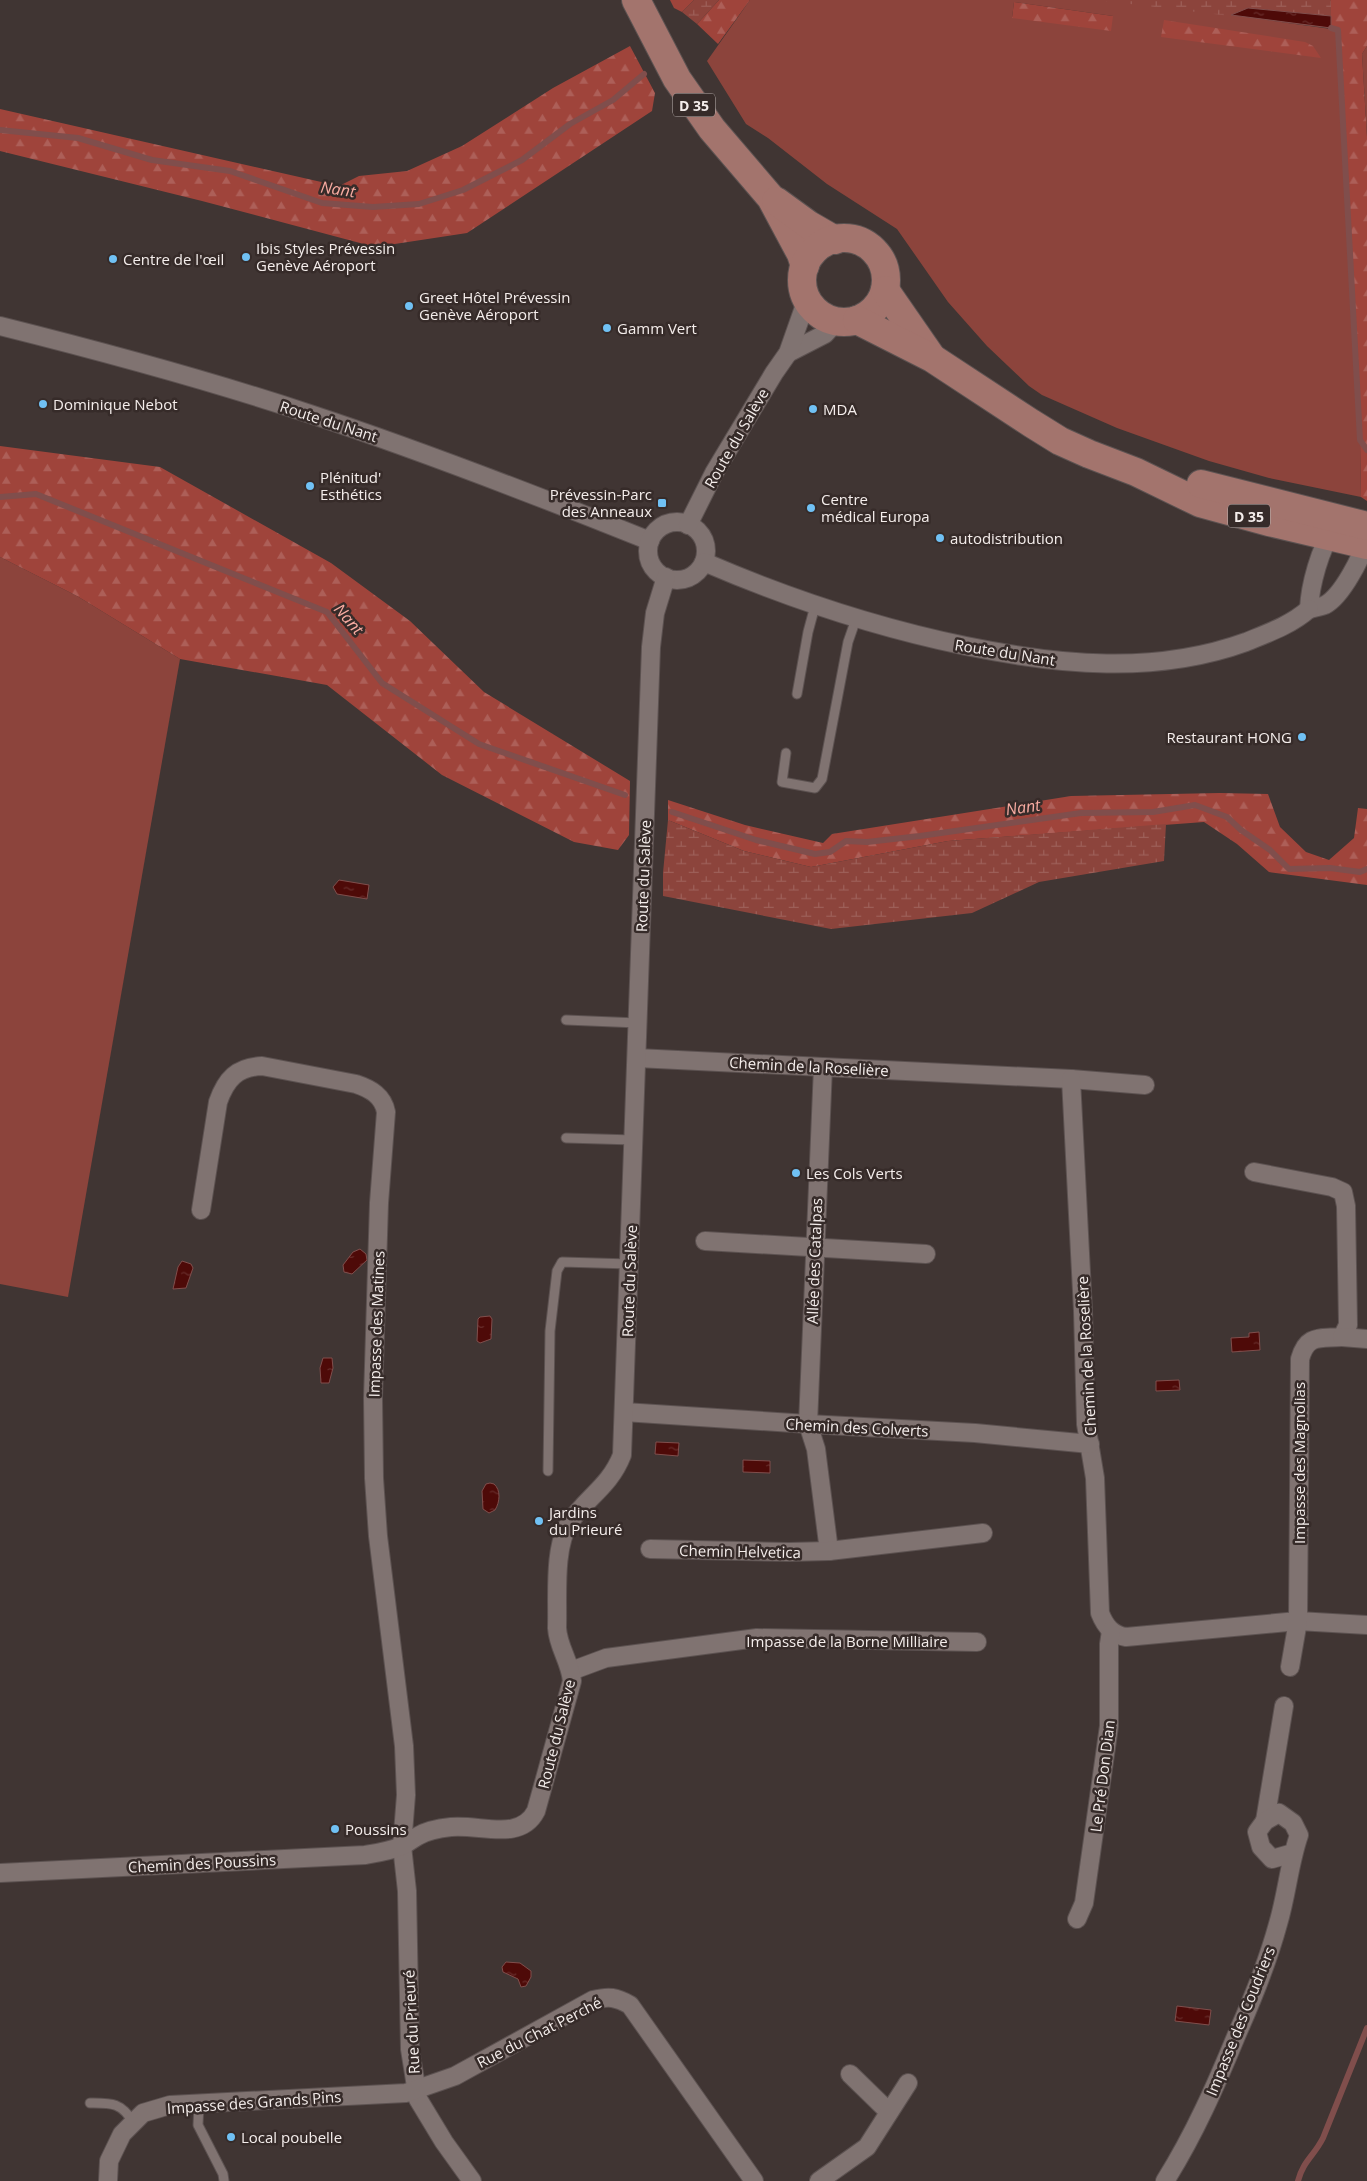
<svg xmlns="http://www.w3.org/2000/svg" width="1367" height="2181" font-family="'Open Sans',sans-serif">
  <style>
    .green { fill: #8c443c; fill-rule: evenodd }
    .forest { fill: url(#forest-firs) }
    .wetland { fill: url(#wetland-marsh) }
    .water { fill: url(#water-ripples); stroke: #804e4c }
    .lines { fill: none; stroke-linecap: round; stroke-linejoin: round }
    .stream { stroke: #804e4c; stroke-width: 6 }
    .service-casing { stroke: #5c5251; stroke-width: 11 }
    .minor-casing { stroke: #5c5251; stroke-width: 20 }
    .primary-casing { stroke: #5c5251; stroke-width: 30 }
    .service { stroke: #807371; stroke-width: 9 }
    .minor { stroke: #807371; stroke-width: 18 }
    .primary { stroke: #a3746d; stroke-width: 28 }
    .poi-dot { fill: #70c1f4; stroke: #362b29; stroke-width: 2 }
    .labels { text-anchor: middle; dominant-baseline: central; stroke-width: 5; stroke-linejoin: round; paint-order: stroke }
    .shield { fill: #362b29; stroke: #bbb3b1; stroke-width: 1 }
    .shield-label { font-size: 14px; font-weight: bold; fill: #f4edeb }
    .poi-label { font-size: 15px; fill: #f4edeb; stroke: #362b29; text-anchor: start }
    .street-label { font-size: 15px; fill: #f4edeb; stroke: #362b29 }
    .water-label { font-size: 16px; font-style: italic; fill: #f9aca2; stroke: #362b29 }
  </style>
  <defs>
    <pattern id="forest-firs" width="22" height="20" patternUnits="userSpaceOnUse" patternTransform="scale(1.25)"><rect width="22" height="20" fill="#9f443b"/><path d="M5 1l3.5 6h-7zM16 11l3.5 6h-7z" fill="#ad5f58"/></pattern>
    <pattern id="wetland-marsh" width="20" height="14" patternUnits="userSpaceOnUse" patternTransform="scale(1.25)"><rect width="20" height="14" fill="#8c443c"/><path d="M1 5h8M5 5V1M11 12h8M15 12V8" fill="none" stroke="#9d5f58"/></pattern>
    <pattern id="water-ripples" width="26" height="14" patternUnits="userSpaceOnUse" patternTransform="scale(1.25)"><rect width="26" height="14" fill="#4e0a08"/><path d="M2 4q2-2 4 0t4 0M15 11q2-2 4 0t4 0" fill="none" stroke="#682e2c"/></pattern>
  </defs>
  <rect width="100%" height="100%" fill="#403533"/>
  <g class="green">
    <path d="M750,0H1331L1232,15L1338,30L1360,440L1361,497L1269,478L1209,461L1117,428L1042,395L1029,386L987,346L948,302L897,229L827,184L768,138L746,124L707,61ZM1014,2L1113,16L1012,18Z"/>
    <path d="M1367,46V137L1362,54Z"/>
    <path d="M0,557L77,596L180,659L68,1297L0,1284Z"/>
  </g>
  <g class="forest">
    <path d="M670,0H694L682,12L674,8Z"/>
    <path d="M719,0H750L718,44L697,24Z"/>
    <path d="M1331,0H1367V46L1362,54L1367,137V501L1361,497L1360,440L1338,30L1331,28Z"/>
    <path d="M1014,2L1113,16L1111,31L1012,18Z"/>
    <path d="M1164,20L1305,42L1313,46L1321,58L1161,37Z"/>
    <path d="M630,46L655,93L652,111L467,233L375,247L202,201L0,151V109L339,186L359,176L407,171L462,146L553,88Z"/>
    <path d="M0,446L160,467L331,563L410,621L484,692L630,781L629,835L618,850L574,842L442,775L327,685L180,659L77,596L0,557Z"/>
    <path d="M1220,793L1268,794L1280,827L1306,852L1329,860L1354,838L1358,808L1367,809V885L1269,872L1237,844L1204,822L948,841L811,867L744,851L668,820V800L745,825L823,843L832,834L1071,796Z"/>
  </g>
  <g class="wetland">
    <path d="M694,0H719L697,24L682,12Z"/>
    <path d="M1097,0H1331V28Z"/>
    <path d="M668,820L744,851L811,867L948,841L1166,824L1164,861L1039,882L972,913L831,929L663,896V873Z"/>
  </g>
  <g class="water">
    <path d="M1248,8L1331,16V28L1231,15Z"/>
    <path d="M339,880L369,885L367,899L337,894L333,887Z"/>
    <path d="M360,1249L366,1254L367,1260L352,1274L344,1272L343,1265L353,1252Z"/>
    <path d="M182,1261L191,1264L193,1268L186,1288L173,1289L178,1267Z"/>
    <path d="M490,1316L492,1319L491,1339L480,1343L477,1341L478,1319L480,1317Z"/>
    <path d="M1259,1332L1260,1350L1232,1352L1231,1338L1249,1337V1333Z"/>
    <path d="M323,1358H332L333,1368L329,1383H321L320,1368Z"/>
    <path d="M1179,1380L1180,1390L1156,1391V1381Z"/>
    <path d="M656,1442L679,1443L678,1456L655,1454Z"/>
    <path d="M743,1460L770,1461V1473L743,1472Z"/>
    <path d="M490,1483L494,1484C501,1490 500,1502 495,1510L489,1513L483,1509L482,1491L486,1484Z"/>
    <path d="M506,1962L520,1963L531,1971V1977L526,1986L521,1987L518,1979L503,1972L502,1967Z"/>
    <path d="M1177,2006L1211,2010L1209,2025L1175,2021Z"/>
  </g>
  <g class="lines">
    <g class="stream">
      <path d="M1331,28L1338,30L1360,440L1367,450"/>
      <path d="M0,130L78,138L152,160L230,171L322,203L373,207L419,204L463,190L522,160L570,124L613,100L644,74"/>
      <path d="M0,497L36,494L327,612L382,683L479,744L625,795"/>
      <path d="M672,812L756,840L815,854L830,852L846,841L867,842L920,836L1081,813L1153,812L1195,805L1227,817L1241,830L1270,850L1289,869L1330,868L1360,872L1367,869"/>
      <path d="M1298,2181C1303,2161 1314,2156 1323,2138L1367,2028"/>
    </g>
    <defs>
      <g id="service">
        <path d="M797,694L808,632L815,606"/>
        <path d="M786,753L782,782L815,788L822,779L848,642L856,619"/>
        <path d="M566,1020L638,1023"/>
        <path d="M566,1138L634,1140"/>
        <path d="M548,1471L550,1331L557,1271L562,1262L630,1264"/>
        <path d="M90,2103C111,2103 121,2102 133,2122"/>
        <path d="M199,2104L198,2125L223,2174L224,2181"/>
      </g>
      <g id="minor">
        <path d="M0,326C104,352 208,380 310,414C425,452 538,496 650,541"/>
        <path d="M788,353L825,334L836,322"/>
        <circle cx="677" cy="551" r="29"/>
        <path d="M688,525L714,473L774,373L788,353L807,299"/>
        <path d="M1334,530C1320,547 1310,586 1309,609C1314,608 1320,607 1325,605C1342,596 1362,557 1367,538"/>
        <path d="M704,562C790,599 874,627 966,646C1059,665 1155,675 1246,642C1268,633 1291,625 1309,609"/>
        <path d="M637,1058L1071,1079L1145,1085"/>
        <path d="M823,1067L808,1424L816,1449L829,1551"/>
        <path d="M1071,1079L1083,1311L1086,1424L1095,1478L1100,1613C1105,1626 1112,1635 1126,1637L1298,1621L1367,1625"/>
        <path d="M1254,1172L1332,1187L1343,1192L1346,1206L1348,1325L1342,1337C1319,1339 1307,1334 1300,1359L1298,1621L1290,1667"/>
        <path d="M201,1210L218,1102C226,1079 237,1067 262,1066L356,1084C371,1089 383,1096 386,1112L379,1203L373,1398L374,1478L378,1536L404,1746L406,1795L402,1846L407,1891L410,2049L418,2099L444,2142L472,2181"/>
        <path d="M705,1241L926,1254"/>
        <path d="M1342,1337L1367,1339"/>
        <path d="M624,1412L808,1424L975,1433L1090,1444"/>
        <path d="M650,1549L789,1552L829,1551L983,1533"/>
        <path d="M571,1671L606,1658L757,1638L977,1642"/>
        <path d="M1265,1821L1284,1706"/>
        <path d="M0,1873L365,1855C377,1853 390,1851 402,1846C408,1843 412,1839 418,1836C428,1830 441,1828 451,1827C481,1824 520,1842 536,1811L572,1681C570,1661 558,1647 557,1628C558,1598 553,1546 570,1522C587,1497 610,1486 622,1455L651,647L655,613L666,577"/>
        <path d="M1077,1919L1084,1903L1109,1726V1644L1111,1631"/>
        <path d="M850,2074L889,2112"/>
        <path d="M108,2181L109,2161L122,2134L143,2113L170,2105L406,2093L455,2076L593,2000C609,1996 616,1997 630,2005L754,2181"/>
        <path d="M819,2181L867,2147L908,2083"/>
        <path d="M1165,2181C1194,2135 1216,2085 1237,2034C1253,1998 1268,1961 1278,1924C1287,1894 1289,1864 1299,1835L1293,1823L1279,1813L1265,1821L1257,1832L1261,1847L1272,1859L1293,1853"/>
      </g>
      <g id="primary">
        <path d="M636,0L677,79L712,129L771,198L801,254L805,266"/>
        <path d="M776,201L809,225L835,240"/>
        <circle cx="844" cy="280" r="42"/>
        <path d="M885,290L930,355"/>
        <path d="M857,320L932,358L1031,423L1060,441L1089,454L1136,472L1200,503L1269,522L1367,545"/>
        <path d="M1201,484L1367,526"/>
      </g>
    </defs>
    <use href="#service" class="service-casing"/>
    <use href="#minor" class="minor-casing"/>
    <use href="#primary" class="primary-casing"/>
    <use href="#service" class="service"/>
    <use href="#minor" class="minor"/>
    <use href="#primary" class="primary"/>
  </g>
  <g class="poi-dot">
    <circle cx="246" cy="257" r="5"/>
    <circle cx="113" cy="259" r="5"/>
    <circle cx="409" cy="306" r="5"/>
    <circle cx="607" cy="328" r="5"/>
    <circle cx="43" cy="404" r="5"/>
    <circle cx="813" cy="409" r="5"/>
    <circle cx="310" cy="486" r="5"/>
    <rect x="657" y="498" width="10" height="10" rx="2.5"/>
    <circle cx="811" cy="508" r="5"/>
    <circle cx="940" cy="538" r="5"/>
    <circle cx="1302" cy="737" r="5"/>
    <circle cx="796" cy="1173" r="5"/>
    <circle cx="539" cy="1521" r="5"/>
    <circle cx="335" cy="1829" r="5"/>
    <circle cx="231" cy="2137" r="5"/>
  </g>
  <g class="labels">
    <g class="shield">
      <rect x="673" y="93.5" width="42" height="23" rx="4"/>
      <rect x="1228" y="504.5" width="42" height="23" rx="4"/>
    </g>
    <g class="shield-label">
      <text x="694" y="105">D 35</text>
      <text x="1249" y="516">D 35</text>
    </g>
    <g class="poi-label">
      <text x="256" y="248">Ibis Styles Prévessin<tspan x="256" dy="17">Genève Aéroport</tspan></text>
      <text x="123" y="259">Centre de l'œil</text>
      <text x="419" y="297">Greet Hôtel Prévessin<tspan x="419" dy="17">Genève Aéroport</tspan></text>
      <text x="617" y="328">Gamm Vert</text>
      <text x="53" y="404">Dominique Nebot</text>
      <text x="823" y="409">MDA</text>
      <text x="320" y="477">Plénitud'<tspan x="320" dy="17">Esthétics</tspan></text>
      <text x="652" y="494" text-anchor="end">Prévessin-Parc<tspan x="652" dy="17">des Anneaux</tspan></text>
      <text x="821" y="499">Centre<tspan x="821" dy="17">médical Europa</tspan></text>
      <text x="950" y="538">autodistribution</text>
      <text x="1292" y="737" text-anchor="end">Restaurant HONG</text>
      <text x="806" y="1173">Les Cols Verts</text>
      <text x="549" y="1512">Jardins<tspan x="549" dy="17">du Prieuré</tspan></text>
      <text x="345" y="1829">Poussins</text>
      <text x="241" y="2137">Local poubelle</text>
    </g>
    <g class="street-label">
      <text transform="translate(329 421) rotate(18)">Route du Nant</text>
      <text transform="translate(736 438) rotate(-60)">Route du Salève</text>
      <text transform="translate(1005 652) rotate(9)">Route du Nant</text>
      <text transform="translate(643 876) rotate(-88)">Route du Salève</text>
      <text transform="translate(809 1066) rotate(3)">Chemin de la Roselière</text>
      <text transform="translate(814 1261) rotate(-88)">Allée des Catalpas</text>
      <text transform="translate(629 1281) rotate(-88)">Route du Salève</text>
      <text transform="translate(376 1324) rotate(-88)">Impasse des Matines</text>
      <text transform="translate(1086 1356) rotate(-93)">Chemin de la Roselière</text>
      <text transform="translate(857 1427) rotate(3)">Chemin des Colverts</text>
      <text transform="translate(1299 1463) rotate(-90)">Impasse des Magnolias</text>
      <text transform="translate(740 1551) rotate(1)">Chemin Helvetica</text>
      <text x="847" y="1641">Impasse de la Borne Milliaire</text>
      <text transform="translate(556 1734) rotate(-76)">Route du Salève</text>
      <text transform="translate(1102 1776) rotate(-83)">Le Pré Don Dian</text>
      <text transform="translate(202 1863) rotate(-3)">Chemin des Poussins</text>
      <text transform="translate(1240 2021) rotate(-68)">Impasse des Coudriers</text>
      <text transform="translate(411 2022) rotate(-93)">Rue du Prieuré</text>
      <text transform="translate(539 2032) rotate(-27)">Rue du Chat Perché</text>
      <text transform="translate(254 2102) rotate(-4)">Impasse des Grands Pins</text>
    </g>
    <g class="water-label">
      <text transform="translate(338 189) rotate(8)">Nant</text>
      <text transform="translate(349 619) rotate(49)">Nant</text>
      <text transform="translate(1023 807) rotate(-8)">Nant</text>
    </g>
  </g>
</svg>
